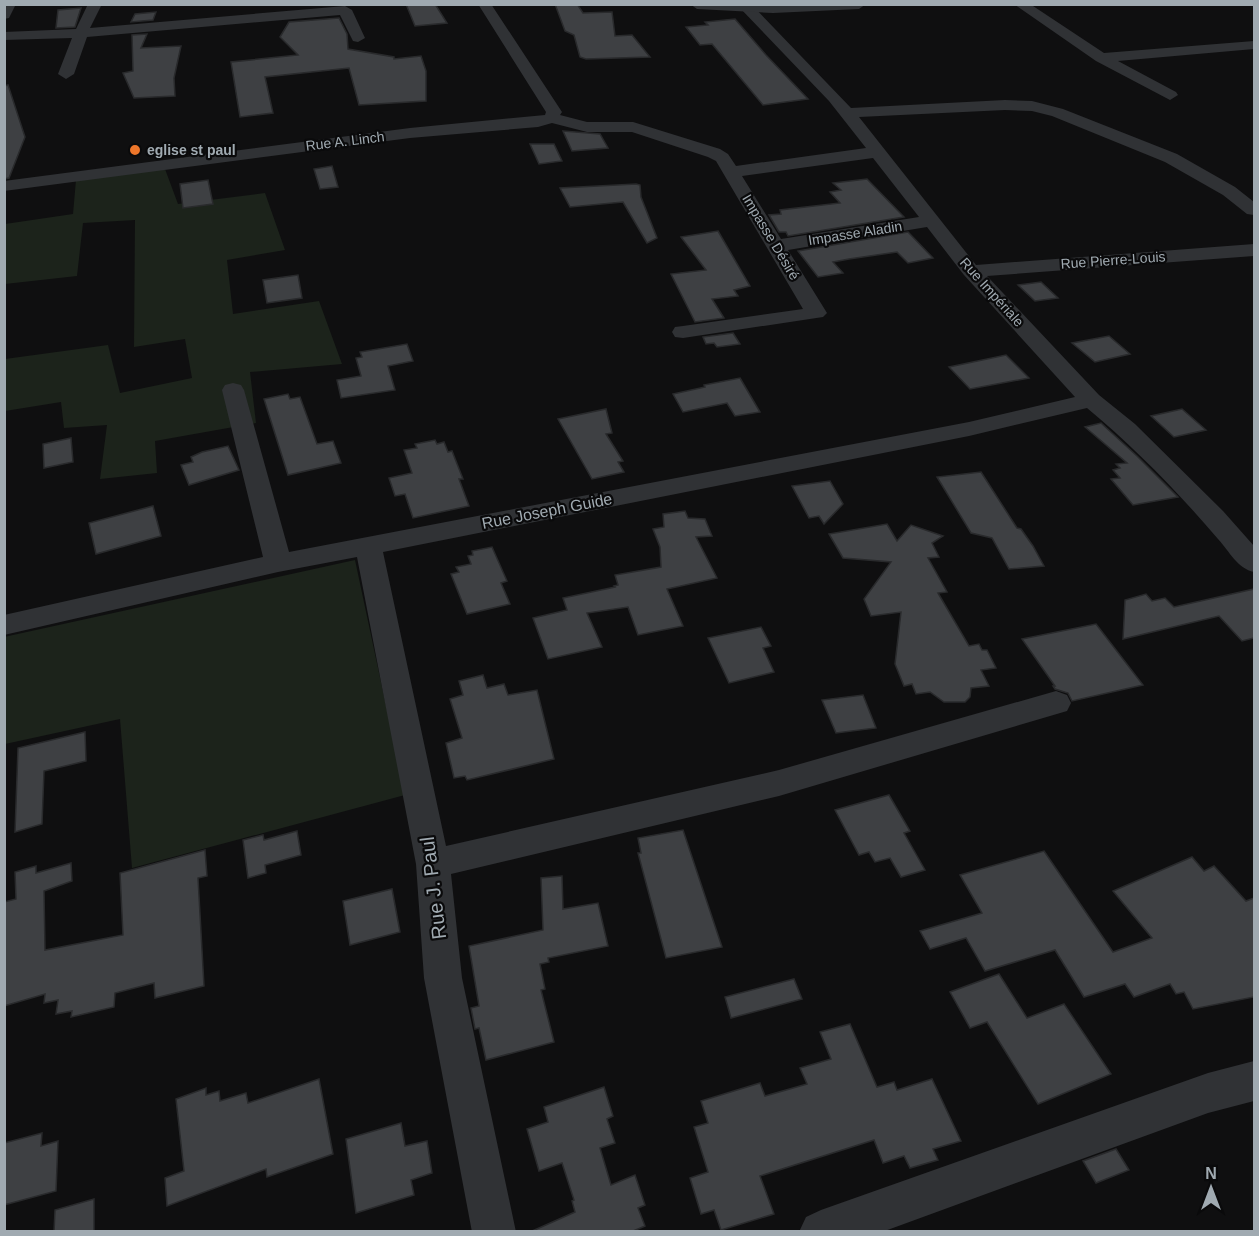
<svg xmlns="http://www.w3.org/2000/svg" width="1259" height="1236" font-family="Arial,sans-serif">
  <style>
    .green { fill: #1c231b }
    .building { fill: #3e4043; stroke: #292a2c; stroke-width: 1.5 }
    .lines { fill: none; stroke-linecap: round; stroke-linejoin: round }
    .minor { fill: #303235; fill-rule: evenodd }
    .tertiary { fill: #303235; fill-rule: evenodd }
    .poi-dot { fill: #ed762a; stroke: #0a0a0b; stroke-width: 2 }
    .labels { text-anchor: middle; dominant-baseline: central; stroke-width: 4.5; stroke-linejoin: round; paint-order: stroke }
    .far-street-label { font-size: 14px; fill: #a0aab1; stroke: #0a0a0b }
    .far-poi-label { font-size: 14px; font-weight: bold; fill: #a0aab1; stroke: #0a0a0b; text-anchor: start }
    .street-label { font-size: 16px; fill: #a0aab1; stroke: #0a0a0b }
    .near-street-label { font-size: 20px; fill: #a0aab1; stroke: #0a0a0b }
  </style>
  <rect width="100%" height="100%" fill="#0f0f10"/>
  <g class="green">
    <path d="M165,169L178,204L265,193L285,250L227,260L233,314L319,301L342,364L250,372L256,423L155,441L157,473L100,479L107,425L64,428L61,402L5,411V359L108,345L120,393L192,378L185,339L134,347L135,220L83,223L77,276L5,284V224L73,214L76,180Z"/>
    <path d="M355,560L405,795L132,868L120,719L5,744L4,637Z"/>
  </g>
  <g class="building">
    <path d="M406,4H435L447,23L415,26Z"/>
    <path d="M555,4H577L583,13L612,12L615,36L632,35L650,57L586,59L580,57L574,35L565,31Z"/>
    <path d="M81,8L75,27L56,28L58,10Z"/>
    <path d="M156,12L153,20L131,22L135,14Z"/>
    <path d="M339,18L347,34L348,49L394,57V59L421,56L426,71V101L359,105L349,68L265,77L273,113L240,117L231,62L298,55L280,37L289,22Z"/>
    <path d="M735,19L766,55L808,99L763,105L712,44L700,45L686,27L708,25L705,22Z"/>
    <path d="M147,34L141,48L181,46L174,78L175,96L134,98L123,73L133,71L132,35Z"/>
    <path d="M8,85L25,137L9,178L4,179V86Z"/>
    <path d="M563,131L600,134L608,148L572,151Z"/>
    <path d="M530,144H554L562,161L539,164Z"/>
    <path d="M332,166L338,187L320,189L314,169Z"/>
    <path d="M867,179L904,217L788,236L786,232H779L769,215L781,214L780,210L840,203L830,192L841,190L833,183Z"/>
    <path d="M208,180L213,204L183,208L180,184Z"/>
    <path d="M636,184L640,185L641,197L657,238L647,243L623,202L570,207L560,188Z"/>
    <path d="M718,231L750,286L734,290L738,296L712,299L724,318L695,322L671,274L706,270L681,237Z"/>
    <path d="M908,232L933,258L908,263L897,252L849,259L833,262L843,273L818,277L798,251Z"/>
    <path d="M298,275L302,298L267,303L263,280Z"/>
    <path d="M1041,282L1058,298L1035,301L1018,285Z"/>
    <path d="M733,333L740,344L717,347L714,343L706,344L703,337Z"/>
    <path d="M1109,336L1130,354L1095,362L1072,343Z"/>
    <path d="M407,344L413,361L388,366L395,390L341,398L337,380L361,376L356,358L362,357L360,352Z"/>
    <path d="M1006,355L1029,378L970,389L949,367Z"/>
    <path d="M740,378L760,412L735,416L727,403L683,412L673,394L705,387L704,385Z"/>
    <path d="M288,394L290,399L300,397L317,444L333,441L341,463L288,475L264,399Z"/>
    <path d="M606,409L612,433L606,434L623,461L618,462L624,472L592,479L558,419Z"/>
    <path d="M1182,409L1206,430L1174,437L1151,416Z"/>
    <path d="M1101,423L1137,456L1178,497L1133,505L1111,479L1120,478L1113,470L1120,468L1116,464L1127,463L1085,427Z"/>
    <path d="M71,438L73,462L44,468L43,444Z"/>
    <path d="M435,440L437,444L444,442L448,452L452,451L463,479H459L469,506L413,518L405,494L395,496L389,478L412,473L404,450L417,448L415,444Z"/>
    <path d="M228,446L239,470L189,485L181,465L193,462L191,457L202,452Z"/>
    <path d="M981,472L1017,528L1021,529L1033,546L1044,566L1009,569L992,538L971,533L937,477Z"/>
    <path d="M830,481L843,504L824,524L819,516L809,518L792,486Z"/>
    <path d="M153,506L161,536L96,554L89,523Z"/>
    <path d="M685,511L688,518L705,519L712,536L696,537L717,578L667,589L683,626L638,635L628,607L587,613L602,647L548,659L533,618L567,610L563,598L615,587L614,586L618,585L615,575L661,567L660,547L653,529L664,527L663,514Z"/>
    <path d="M887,524L897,541L911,525L943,536L932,543L939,557L928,558L947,592L938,593L969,646L979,644L982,650H987L996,668L981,670L989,686L971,688L970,697L965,702H944L930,692L916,694L912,684L904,686L895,664L901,612L871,616L864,599L891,562L843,558L829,534Z"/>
    <path d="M492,547L507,581L501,583L510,604L467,614L451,574L459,572L456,567L471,564L468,556L473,555L472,551Z"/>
    <path d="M1254,589V638L1242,641L1219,616L1123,639L1125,600L1146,594L1152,601L1165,598L1174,607Z"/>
    <path d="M1096,624L1143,685L1072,701L1068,693L1055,689L1053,686H1055L1022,639Z"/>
    <path d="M761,627L771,646L763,648L774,672L729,683L708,638Z"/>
    <path d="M483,675L487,688L504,684L508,695L537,690L554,759L467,780L465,776L454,778L446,743L462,738L450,699L463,695L459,681Z"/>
    <path d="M863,695L876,728L836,733L822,700Z"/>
    <path d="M85,732L86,761L44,771L42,824L15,832L18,748Z"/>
    <path d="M889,795L910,831L904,833L925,870L901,877L890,858L875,862L869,852L859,855L835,810Z"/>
    <path d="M683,830L722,947L666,958L638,853H641L638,838Z"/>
    <path d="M297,831L301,855L265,865L266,873L248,878L243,840L263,835L264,840Z"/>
    <path d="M205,850L207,876L198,878L204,986L155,998L154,983L115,993L114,1007L71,1017L72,1011L56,1014L58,1000L44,1003L45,994L4,1006V902L16,899L15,872L36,866V873L71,863L72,881L44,891L45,950L123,935L120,873Z"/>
    <path d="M1044,851L1113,952L1152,938L1113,891L1192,857L1204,871L1214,866L1246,901L1254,898V997L1193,1009L1184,992L1176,994L1170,984L1134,997L1125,984L1084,997L1055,950L985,971L966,938L930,949L920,931L982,913L960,875Z"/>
    <path d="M562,876L563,909L598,903L608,946L548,958L549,962L540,964L545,989L541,990L554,1042L486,1060L479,1028L475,1029L471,1008L479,1006L469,946L543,930L541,878Z"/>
    <path d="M392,889L400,932L350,945L343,901Z"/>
    <path d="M999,974L1027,1018L1064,1004L1111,1074L1038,1104L987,1022L970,1028L950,992Z"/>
    <path d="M794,979L802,999L731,1018L725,997Z"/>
    <path d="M850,1024L877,1087L894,1082L897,1090L932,1079L961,1141L933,1149L938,1160L910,1168L904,1156L883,1163L874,1140L760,1176L774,1214L721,1230L714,1210L701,1214L690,1178L708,1172L694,1127L708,1123L701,1101L760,1083L765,1096L807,1084L800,1068L831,1059L820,1032Z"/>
    <path d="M319,1079L333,1154L267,1177L266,1169L167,1206L165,1178L184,1171L176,1099L206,1088V1095L219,1091L220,1101L246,1093L248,1103Z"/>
    <path d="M604,1087L613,1116L607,1119L615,1143L600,1148L611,1185L635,1175L645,1205L638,1208L645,1226L631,1232H530L575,1212L572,1201L574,1200L562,1163L539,1171L527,1129L548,1122L544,1107Z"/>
    <path d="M401,1123L405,1146L427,1141L432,1173L411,1180L414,1195L356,1213L346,1139Z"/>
    <path d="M42,1133L41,1146L58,1141L56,1191L4,1205V1143Z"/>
    <path d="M1116,1149L1129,1170L1096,1183L1083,1161Z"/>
    <path d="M94,1199V1232H54L55,1210Z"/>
  </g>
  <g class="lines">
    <g class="minor">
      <path d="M4,4H16L9,18L4,19Z"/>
      <path d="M88,4H102L90,28L345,6L352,10L365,38L358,42L353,41L340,15L87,37L74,74L66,79L58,74L72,38L4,40V32L76,29Z"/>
      <path d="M478,4H491L562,112L560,115L587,122H633L720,149L728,154L736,166L866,148L829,101L739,7L741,4H751L851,108L1005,100L1032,101L1063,109L1177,154L1235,187L1254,202V215L1247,214L1223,195L1165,162L1052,116L1032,111L1005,110L859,117L976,265L1254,244V256L987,276L1099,395L1135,424L1223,511L1254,546V572C1238,569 1229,551 1218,539C1178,492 1134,447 1087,408L969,436L383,552L446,846L779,770L1056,691L1067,695L1071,703L1067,711L779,796L451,874L462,978L516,1232H472L424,978L416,864L357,557L278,572L4,635V615L263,557L222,390L225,385L233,383L241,385L244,390L289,552L969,422L1075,397L964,275L927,227L788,250L827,313L823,317L683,338L675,337L672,332L675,327L683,326L803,309L716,161L708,157L632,132H587L552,123L538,127L410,138L4,191V181L410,128L545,115L546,112ZM873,158L919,217L781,239L742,176Z"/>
      <path d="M1014,4H1030L1104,53L1254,41V49L1118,61L1176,92L1178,95L1170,100L1096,61Z"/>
      <path d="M1254,1061V1101L1208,1113L882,1232H799L806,1217L821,1210L1208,1073Z"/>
    </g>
    <path class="tertiary" d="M690,4H866L859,9L773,13L697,9Z"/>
  </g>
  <circle class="poi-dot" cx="135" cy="150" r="6"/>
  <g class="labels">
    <g class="far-street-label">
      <text transform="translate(345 141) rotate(-7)">Rue A. Linch</text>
      <text transform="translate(855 233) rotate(-9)">Impasse Aladin</text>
      <text transform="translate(771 237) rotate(59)">Impasse Désiré</text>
      <text transform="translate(1113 260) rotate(-4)">Rue Pierre-Louis</text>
      <text transform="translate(992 292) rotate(48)">Rue Impériale</text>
    </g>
    <g class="far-poi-label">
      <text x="147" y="150">eglise st paul</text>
    </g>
    <g class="street-label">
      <text transform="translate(547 511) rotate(-11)">Rue Joseph Guide</text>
    </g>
    <g class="near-street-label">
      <text transform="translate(433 888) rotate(-97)">Rue J. Paul</text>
    </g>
  </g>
  <rect width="1259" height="1236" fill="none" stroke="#a0aab1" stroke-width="12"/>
  <g transform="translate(1211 1188)" stroke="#0a0a0b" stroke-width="4.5" paint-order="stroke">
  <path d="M0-4.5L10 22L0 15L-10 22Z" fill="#a0aab1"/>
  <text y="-9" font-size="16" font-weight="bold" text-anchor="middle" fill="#a0aab1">N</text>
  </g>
</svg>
